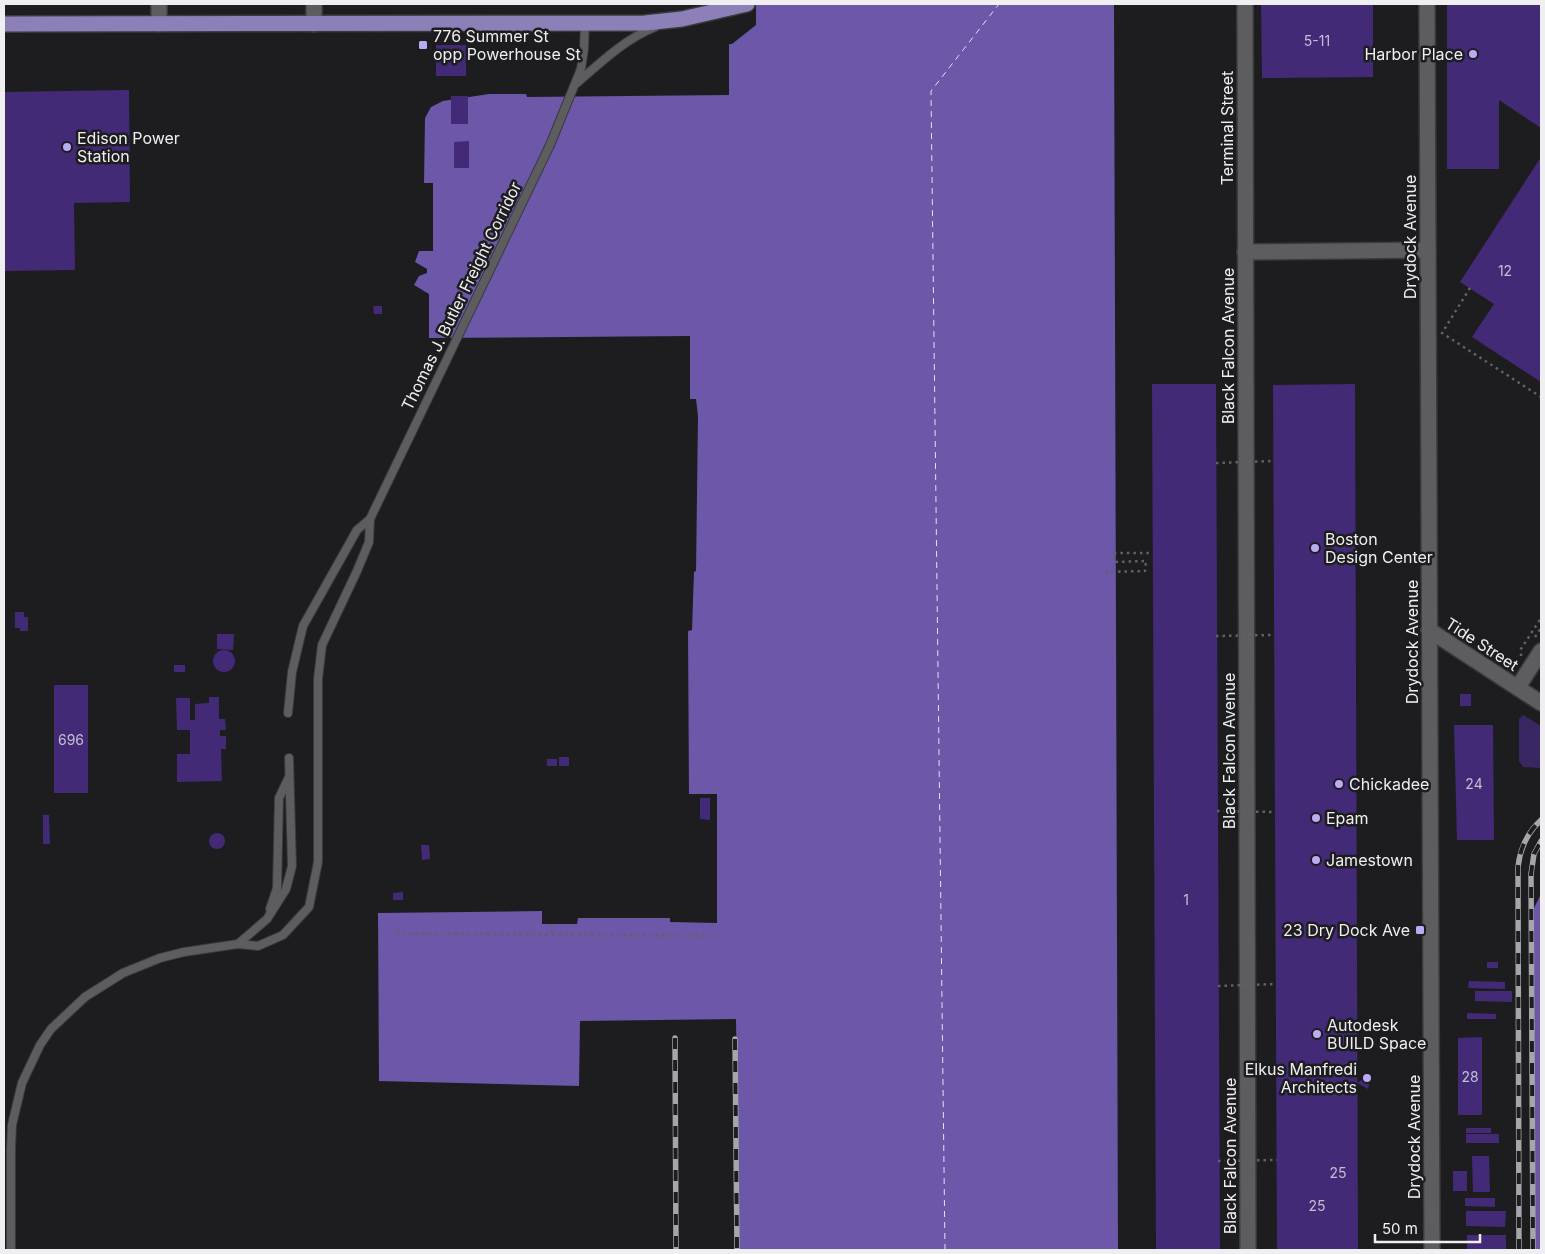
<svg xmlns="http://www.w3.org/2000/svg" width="1545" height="1254" font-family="Inter,sans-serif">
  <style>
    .green { fill: #392764 }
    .water { fill: #6c57a8 }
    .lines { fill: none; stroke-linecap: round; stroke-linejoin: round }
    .ferry { stroke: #e5e1f8; stroke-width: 1; stroke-dasharray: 6 5; stroke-linecap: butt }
    .building { fill: #422a77 }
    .lane-casing { stroke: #3a3a3c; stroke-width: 10 }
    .street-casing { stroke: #3a3a3c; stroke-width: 18 }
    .secondary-casing { stroke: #3a3a3c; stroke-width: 18 }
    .primary-casing { stroke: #3a3a3c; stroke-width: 18 }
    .path { stroke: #626264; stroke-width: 2.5; stroke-dasharray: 2.5 4; stroke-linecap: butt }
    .lane { stroke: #5d5d60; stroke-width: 8 }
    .street { stroke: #5d5d60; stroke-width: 15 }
    .secondary { stroke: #5d5d60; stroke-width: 15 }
    .primary { stroke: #8d80b8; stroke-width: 15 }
    .rail-casing { stroke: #a6a6a8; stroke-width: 5.5 }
    .rail { stroke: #1d1d1f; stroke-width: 4; stroke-dasharray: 11; stroke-linecap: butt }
    .path-bridge { stroke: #626264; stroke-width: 2.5; stroke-dasharray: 2.5 4; stroke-linecap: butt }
    .poi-dot { fill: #bbaaf6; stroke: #1d1d1f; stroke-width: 2 }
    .labels { text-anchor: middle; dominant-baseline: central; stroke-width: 5; stroke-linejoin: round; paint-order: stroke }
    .number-label { font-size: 14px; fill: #c4bed2 }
    .poi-label { font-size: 16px; fill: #efeff1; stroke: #1d1d1f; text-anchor: start }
    .street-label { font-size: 16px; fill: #efeff1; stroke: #1d1d1f }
  </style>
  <rect width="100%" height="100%" fill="#1d1d1f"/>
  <path class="green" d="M1523,715L1541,726V768L1523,767L1519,761V719Z"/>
  <g class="water">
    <path d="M756,4H1114L1118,1250H739L736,1019L580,1021L579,1086L379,1081L378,913L542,911V924H577L578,918H670V922L717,923V794H689L688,631L692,630L694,572L696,571L698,416L696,399H690V336L429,338V294L414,285L419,276L427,273V269L415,262L419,251H433V183H424L425,118L431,107L443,101L489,94H526L527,97L729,95V44H732L756,25Z"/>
    <path d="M1541,894V1250H1534V908Z"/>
  </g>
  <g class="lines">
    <path class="ferry" d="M945,1250L931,91L999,4"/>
  </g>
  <g class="building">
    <path d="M1261,4H1373V77L1262,78Z"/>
    <path d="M1447,4H1541V128L1499,100V169H1447Z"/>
    <rect x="436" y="45" width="30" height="31"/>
    <path d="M129,90L130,202L74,203L75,270L4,271V92Z"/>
    <rect x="451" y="96" width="17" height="28"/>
    <path d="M469,141V168H454V142Z"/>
    <path d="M1541,157V382L1472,337L1494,304L1460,282Z"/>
    <path d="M373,306H382V314H374Z"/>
    <path d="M1152,384H1216L1220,1250H1156Z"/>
    <path d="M1355,384L1358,1250H1277L1273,385Z"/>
    <path d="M15,612H24V617H28V631H20V628H15Z"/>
    <path d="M217,634H234L233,650L217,649Z"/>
    <circle cx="224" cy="661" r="11"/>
    <rect x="174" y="665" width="11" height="7"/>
    <rect x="54" y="685" width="34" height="108"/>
    <rect x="1460" y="694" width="11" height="12"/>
    <path d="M209,697H219V719H225L226,730H220V736H226V749H221L222,781L177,782V754H190V730H177L176,698H190V720H195V704L209,703Z"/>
    <path d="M1454,725H1493L1494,840H1457Z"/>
    <rect x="559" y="757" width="10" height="9"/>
    <rect x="547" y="759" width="10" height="7"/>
    <path d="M700,798H710V820L700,819Z"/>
    <path d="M43,815H49L50,844H43Z"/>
    <circle cx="217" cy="841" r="8"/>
    <path d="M421,845H429L430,859L422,860Z"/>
    <path d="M403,892V900H393V893Z"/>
    <rect x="1487" y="962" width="11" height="6"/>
    <path d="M1469,981L1505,982V989L1468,988Z"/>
    <path d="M1475,991H1512V1002L1475,1001Z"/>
    <path d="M1467,1013L1496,1014V1019H1467Z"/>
    <path d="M1482,1037V1115H1458V1038Z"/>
    <path d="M1371,1074L1368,1089L1357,1083Z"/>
    <rect x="1466" y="1128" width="25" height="5"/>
    <rect x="1466" y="1134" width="33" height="9"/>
    <path d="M1472,1156H1489L1490,1192H1473Z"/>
    <rect x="1453" y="1171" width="14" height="20"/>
    <path d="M1465,1198H1495V1207L1465,1206Z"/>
    <path d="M1466,1211H1506L1505,1227L1466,1226Z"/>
    <rect x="1467" y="1235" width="39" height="15"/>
  </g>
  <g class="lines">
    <defs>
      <g id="lane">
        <path d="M577,83C601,62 625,39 655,27"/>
        <path d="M288,713L292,672L303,626L357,530L370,519"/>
        <path d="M270,909L277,888L279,798L289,777"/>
        <path d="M238,944L267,919L286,889L292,866L289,758"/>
        <path d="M11,1250V1148L12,1125L22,1083L40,1045L51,1029L85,997L123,973L160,958L184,952L238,944L258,946L283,935L309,907L318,862V679L322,645L357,571L369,542L370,519L550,145L581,69L584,49L585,23"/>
      </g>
      <g id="street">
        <path d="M1245,4L1248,1250"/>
        <path d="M159,24V4"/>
        <path d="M314,24V4"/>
        <path d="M1245,252L1428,250"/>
      </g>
      <g id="secondary">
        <path d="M1427,4L1432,1250"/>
        <path d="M1429,630L1541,703"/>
        <path d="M1518,687L1541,651"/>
      </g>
      <path id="primary" d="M4,24L645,23L682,19L747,4"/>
    </defs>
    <use href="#lane" class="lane-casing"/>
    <use href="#street" class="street-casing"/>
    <use href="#secondary" class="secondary-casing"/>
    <use href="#primary" class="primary-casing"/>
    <g class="path">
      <path d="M1541,136V137"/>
      <path d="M1470,288L1442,333L1541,397"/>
      <path d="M1105,572L1145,571L1146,561L1114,562V553H1152"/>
      <path d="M1535,637L1541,628"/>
      <path d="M1521,656V649L1541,618"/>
      <path d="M551,924L552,935"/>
      <path d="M396,933L716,936"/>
    </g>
    <use href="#lane" class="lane"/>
    <use href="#street" class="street"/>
    <use href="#secondary" class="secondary"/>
    <use href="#primary" class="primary"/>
    <defs>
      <g id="rail">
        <path d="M675,1038L676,1250"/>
        <path d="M735,1039L737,1250"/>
        <path d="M1519,1250L1518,867C1520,848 1527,833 1541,820"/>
        <path d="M1533,1250L1531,874L1534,854L1541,841"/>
      </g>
    </defs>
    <use href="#rail" class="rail-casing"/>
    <use href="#rail" class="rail"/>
    <g class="path-bridge">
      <path d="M1216,463L1274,461"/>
      <path d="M1216,636L1274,635"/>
      <path d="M1217,811L1275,812"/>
      <path d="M1218,986L1276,984"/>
      <path d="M1218,1161L1277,1160"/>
    </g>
  </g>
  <g class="poi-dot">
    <rect x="418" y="40" width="10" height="10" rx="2.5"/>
    <circle cx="1473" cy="54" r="5"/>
    <circle cx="67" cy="147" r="5"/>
    <circle cx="1315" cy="548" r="5"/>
    <circle cx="1339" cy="784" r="5"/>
    <circle cx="1316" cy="818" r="5"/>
    <circle cx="1316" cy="860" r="5"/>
    <rect x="1415" y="925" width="10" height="10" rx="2.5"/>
    <circle cx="1317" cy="1034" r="5"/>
    <circle cx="1367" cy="1078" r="5"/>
  </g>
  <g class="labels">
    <g class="number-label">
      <text x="1317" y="40">5-11</text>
      <text x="1505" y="270">12</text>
      <text x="71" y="739">696</text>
      <text x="1474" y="783">24</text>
      <text x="1186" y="899">1</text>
      <text x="1470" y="1076">28</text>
      <text x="1338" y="1172">25</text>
      <text x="1317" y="1205">25</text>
    </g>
    <g class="poi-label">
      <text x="433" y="36">776 Summer St<tspan x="433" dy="18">opp Powerhouse St</tspan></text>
      <text x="1463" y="54" text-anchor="end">Harbor Place</text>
      <text x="77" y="138">Edison Power<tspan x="77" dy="18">Station</tspan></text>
      <text x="1325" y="539">Boston<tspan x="1325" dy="18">Design Center</tspan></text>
      <text x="1349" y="784">Chickadee</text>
      <text x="1326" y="818">Epam</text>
      <text x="1326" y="860">Jamestown</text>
      <text x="1410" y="930" text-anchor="end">23 Dry Dock Ave</text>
      <text x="1327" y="1025">Autodesk<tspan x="1327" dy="18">BUILD Space</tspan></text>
      <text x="1357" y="1069" text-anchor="end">Elkus Manfredi<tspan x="1357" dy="18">Architects</tspan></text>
    </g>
    <g class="street-label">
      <text transform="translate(1227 128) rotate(-90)">Terminal Street</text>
      <text transform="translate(1410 237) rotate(-90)">Drydock Avenue</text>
      <text transform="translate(461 296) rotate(-64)">Thomas J. Butler Freight Corridor</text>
      <text transform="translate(1228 346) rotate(-90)">Black Falcon Avenue</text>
      <text transform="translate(1412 642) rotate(-90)">Drydock Avenue</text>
      <text transform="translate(1482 644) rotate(33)">Tide Street</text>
      <text transform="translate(1229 751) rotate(-90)">Black Falcon Avenue</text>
      <text transform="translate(1414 1137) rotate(-90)">Drydock Avenue</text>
      <text transform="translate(1230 1156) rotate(-90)">Black Falcon Avenue</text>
    </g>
  </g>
  <rect width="1545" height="1254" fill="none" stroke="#efeff1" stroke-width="10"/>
  <path d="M1375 1234v8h105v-8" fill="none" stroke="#efeff1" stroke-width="2.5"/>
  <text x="1382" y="1234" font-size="15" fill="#efeff1" stroke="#1d1d1f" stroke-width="4" paint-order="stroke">50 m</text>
</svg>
